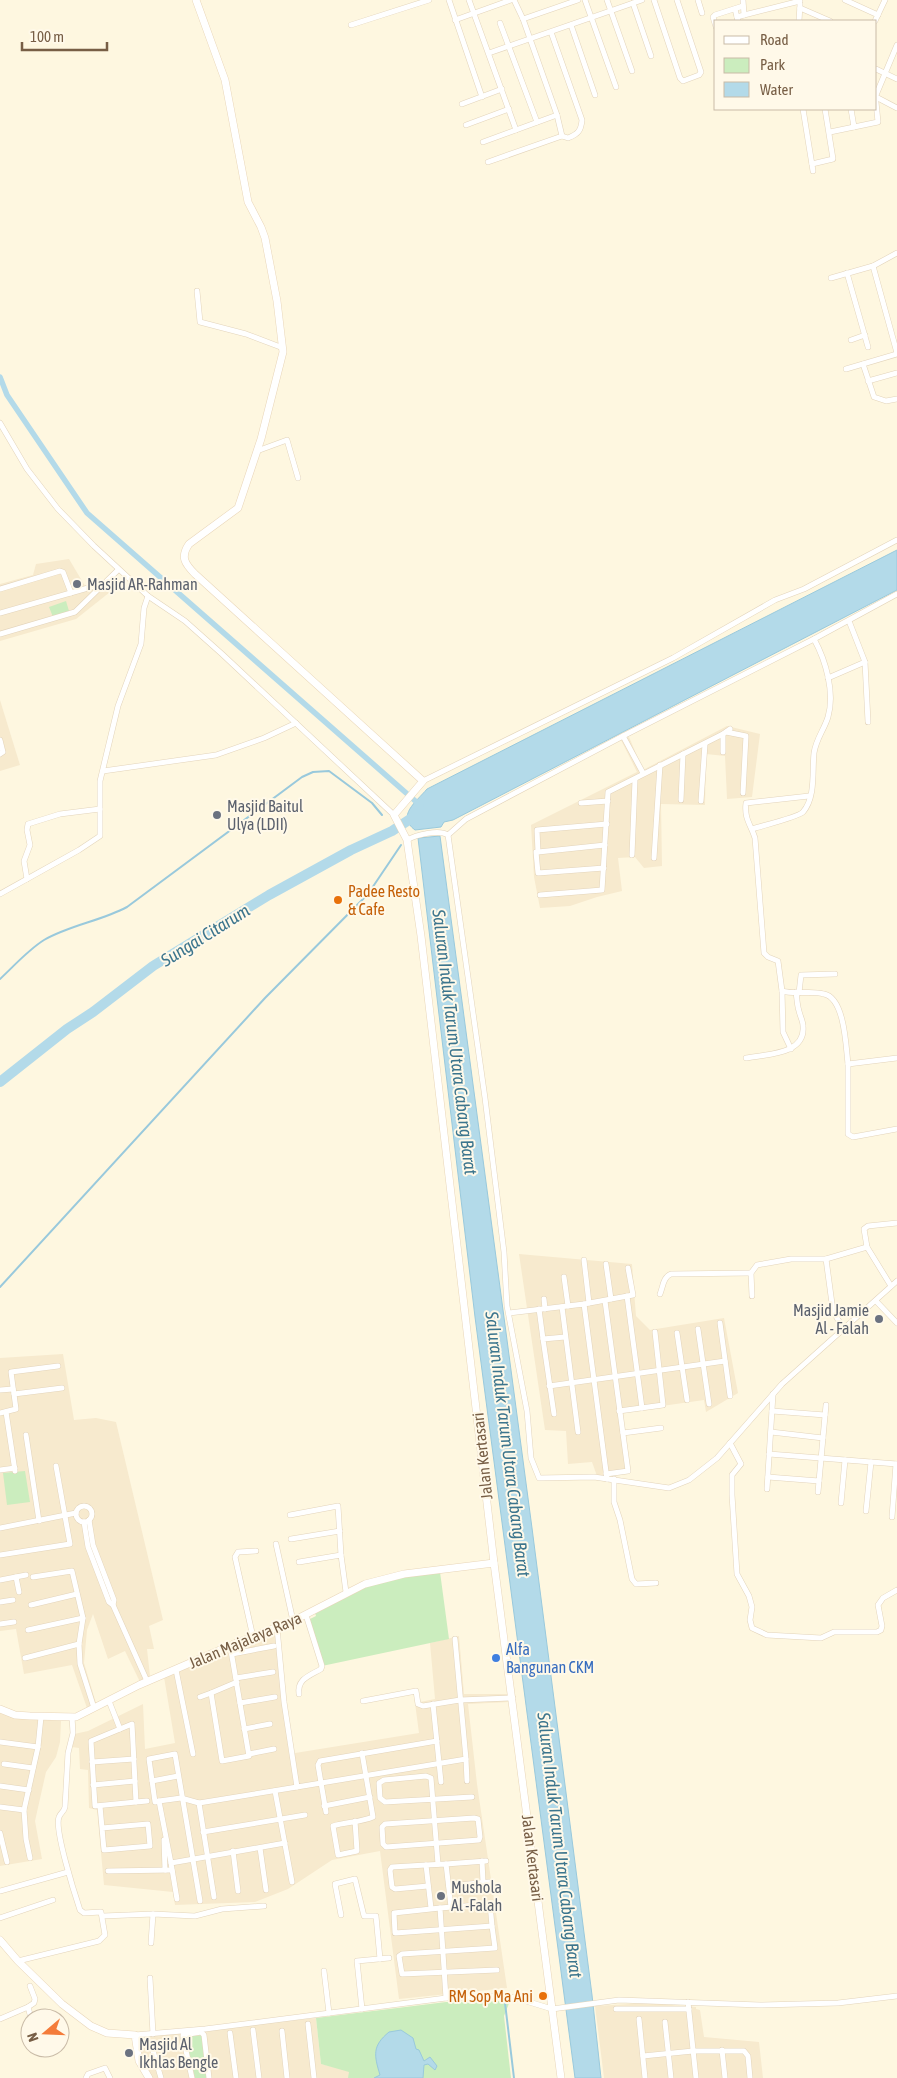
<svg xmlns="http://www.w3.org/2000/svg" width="897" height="2078" font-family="'Asap Condensed',sans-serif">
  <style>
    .residential { fill: #f7eace }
    .green { fill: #cbedbe }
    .water { fill: #b3dae9; stroke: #99c9dc }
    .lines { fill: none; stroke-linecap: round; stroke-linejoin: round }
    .stream { stroke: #99c9dc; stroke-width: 2 }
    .canal { stroke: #b3dae9; stroke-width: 5.5 }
    .river { stroke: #b3dae9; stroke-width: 10 }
    .street-casing { stroke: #e3d4bb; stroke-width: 6 }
    .secondary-casing { stroke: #e9d6b9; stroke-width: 8 }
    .street { stroke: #fff; stroke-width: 5 }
    .secondary { stroke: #fff; stroke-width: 7 }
    .worship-dot { fill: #6b7280; stroke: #fff9e9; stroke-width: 2 }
    .food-dot { fill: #e8710a; stroke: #fff9e9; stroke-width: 2 }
    .shop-dot { fill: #3f7fe0; stroke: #fff9e9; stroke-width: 2 }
    .labels { text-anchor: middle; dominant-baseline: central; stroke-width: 4; stroke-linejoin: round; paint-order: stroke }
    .worship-label { font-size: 16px; fill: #5b616d; stroke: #fff9e9; text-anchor: start }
    .food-label { font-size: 16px; fill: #c56008; stroke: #fff9e9; text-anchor: start }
    .street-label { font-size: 16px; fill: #775e45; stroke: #fff9e9 }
    .shop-label { font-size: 16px; fill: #366cbe; stroke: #fff9e9; text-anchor: start }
    .water-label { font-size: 18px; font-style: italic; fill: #3c758d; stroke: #fff9e9 }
  </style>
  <rect width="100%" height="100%" fill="#fef7e0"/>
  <g class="residential">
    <path d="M69,559L85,586L98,578L110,592L76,619L0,641V584L33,575L36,564Z"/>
    <path d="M0,700L20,765L0,771Z"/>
    <path d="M727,726L760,734L752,797L727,799L725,756L706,754L705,805L661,804L662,866L644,868L635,857L618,858L622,891L597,897L570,906L540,908L534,877L531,825L637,772L621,740L629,737L643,770Z"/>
    <path d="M519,1254L632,1264L636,1316L650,1330L724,1318L738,1393L706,1412L704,1400L620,1412L629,1471L597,1476L592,1462L568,1464L566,1431L545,1430Z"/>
    <path d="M63,1354L74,1420L96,1418L116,1422L163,1620L149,1626L154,1649H147L150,1676L140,1682L125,1651L108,1659L93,1614L87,1630L84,1663L96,1703L87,1708L72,1665L24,1674L16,1629L0,1631V1358Z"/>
    <path d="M276,1631L280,1684L289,1754L419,1733L415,1703L435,1699L430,1643L459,1636L464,1694H508L509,1702L468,1704L477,1784L507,1988L399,1999L380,1851L332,1860L288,1889L255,1902L175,1905L173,1892L104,1885L97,1810L89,1808L88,1770L80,1769L79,1748L72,1747L74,1734L88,1731L143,1704L145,1749L175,1743L164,1677L233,1646Z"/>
    <path d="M0,1713L13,1717L61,1721L60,1742L56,1757L46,1772L35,1821L42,1859L0,1866Z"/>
    <path d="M647,2003L696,2007V2009L700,2010L704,2037L759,2042L763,2078H604L595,2006Z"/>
    <path d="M316,2018L321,2064L350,2071L349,2078H152L141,2054L137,2037Z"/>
  </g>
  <g class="green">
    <path d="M66,601L69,611L53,617L49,607Z"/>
    <path d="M25,1471L30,1502L7,1505L3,1473Z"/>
    <path d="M440,1572L449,1639L322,1666L310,1619L316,1616L314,1610L392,1576Z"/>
    <path d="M510,2001L504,2016L511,2078H348L349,2072L321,2064L316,2018L446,2002Z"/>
    <path d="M202,2035L207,2078H195L185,2037Z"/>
  </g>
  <g class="water">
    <path d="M897,550V590L453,820L444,822L441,827L415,830C396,816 416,802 427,789Z"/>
    <path d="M440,836L532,1528L592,1995L601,2078H575L475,1317L418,838Z"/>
    <path d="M401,2030L413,2038L416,2049L419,2050L424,2061L430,2057L437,2066L435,2070L428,2064L424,2065L423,2078H374L380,2075C374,2055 372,2046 389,2032Z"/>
  </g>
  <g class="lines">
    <g class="stream">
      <path d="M0,979C14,966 28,950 44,940C70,925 101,921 127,907L302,777L313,772L329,771L372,803L382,815"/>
      <path d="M0,1287L265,998L368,894L401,845"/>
      <path d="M505,2003L514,2078"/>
    </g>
    <path class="canal" d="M0,377L7,395L87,513L421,806"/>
    <path class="river" d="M0,1082L67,1029L93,1012L153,966L269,895L351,850L392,831L418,814"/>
    <defs>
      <g id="street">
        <path d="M449,0L482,97"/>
        <path d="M469,0L516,130"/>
        <path d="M514,0L523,19L557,115L562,136"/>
        <path d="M585,0L616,87"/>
        <path d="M607,0L632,71"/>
        <path d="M654,0L680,78L683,81L699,75L701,72L677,0"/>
        <path d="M698,0L702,13"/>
        <path d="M845,0L878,15"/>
        <path d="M633,3L651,56"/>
        <path d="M800,8L830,21"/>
        <path d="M735,9L738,21"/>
        <path d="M744,15L800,1"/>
        <path d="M737,17L744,15L743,0"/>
        <path d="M523,19L578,0"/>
        <path d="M455,20L511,0"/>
        <path d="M799,21L800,4"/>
        <path d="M875,21L885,0"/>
        <path d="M500,23L537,122"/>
        <path d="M351,25L429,0"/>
        <path d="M571,25L595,95"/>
        <path d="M716,27L713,17L715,15L743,6"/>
        <path d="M489,53L642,0"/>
        <path d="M876,69L897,79"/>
        <path d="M876,95L897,45"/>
        <path d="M876,97L897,108"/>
        <path d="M462,104L502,89"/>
        <path d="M803,109L813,171"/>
        <path d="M851,109L854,127"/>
        <path d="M466,125L509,109"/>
        <path d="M830,132L878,122L876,102"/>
        <path d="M483,142L557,115"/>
        <path d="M488,162L562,136L568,138C578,134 581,131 582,120L551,32"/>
        <path d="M812,164L833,159L825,109"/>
        <path d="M873,266L897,353"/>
        <path d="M847,273L868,347"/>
        <path d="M831,278L873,266L897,253"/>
        <path d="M197,291L200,322L246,334L283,348"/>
        <path d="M851,340L865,335"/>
        <path d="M863,364L874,397L886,401L897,399"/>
        <path d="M846,369L897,354"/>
        <path d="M868,381L897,373"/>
        <path d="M0,423L27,469L58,509L94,546L148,596L185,621L222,654L394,815"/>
        <path d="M257,451L287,440L298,478"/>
        <path d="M0,589L60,571L63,572L71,593"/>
        <path d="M0,613L102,584"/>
        <path d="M849,621L865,662L868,722"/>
        <path d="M0,634L75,612L118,570"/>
        <path d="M828,678L865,662"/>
        <path d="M726,732L746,736L743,793"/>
        <path d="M623,736L643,773"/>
        <path d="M0,740L3,752L0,754"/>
        <path d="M723,752V734"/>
        <path d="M103,771L216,755L264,738L296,723"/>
        <path d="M423,781L673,658L775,600L804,589L897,540"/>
        <path d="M809,796L746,803C744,819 751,825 755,838L764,953L768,957L778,961L782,991C796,995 811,990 824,994C845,998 846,1048 848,1064L897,1058"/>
        <path d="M681,800L683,754"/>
        <path d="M701,801L705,744"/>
        <path d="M581,803L608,801"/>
        <path d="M752,829C761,826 799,817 803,812C816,797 812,771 814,753C816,739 824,730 828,717C835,693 826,661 814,639"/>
        <path d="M448,835L466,819L623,736L814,639L897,594"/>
        <path d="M407,840C416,835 439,829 448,835L485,1098L504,1252L507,1306L527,1411L531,1458L539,1478L594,1477L669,1488L689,1480L717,1458L782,1384L897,1281"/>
        <path d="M538,852L605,845"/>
        <path d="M632,855L635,780"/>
        <path d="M654,858L660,765"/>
        <path d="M604,868L538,873L536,852H538L537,830L607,824"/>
        <path d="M27,879L24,861L30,845L27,830L28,824L60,814L100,809"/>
        <path d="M0,894L79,850L100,836V781L118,706L141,644L144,608L148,596"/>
        <path d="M540,895L602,890L608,792L723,734L730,729"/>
        <path d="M782,991L783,1032L791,1049"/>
        <path d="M799,993L801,975L835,974"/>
        <path d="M746,1058C766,1054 806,1055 803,1026C803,1021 800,1016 799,1011C797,1005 797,998 796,992"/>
        <path d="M848,1064V1134L853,1137L897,1129"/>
        <path d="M826,1259L833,1311L844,1330"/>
        <path d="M584,1260L589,1303"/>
        <path d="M606,1264L611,1299"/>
        <path d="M564,1277L568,1306"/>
        <path d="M891,1286L867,1247L864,1229L868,1226L897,1223"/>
        <path d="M660,1294C663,1287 663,1277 671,1274L751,1273"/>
        <path d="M627,1296L642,1408"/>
        <path d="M752,1296L751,1273L757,1265L791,1259H826L867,1247"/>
        <path d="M544,1299L545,1309"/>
        <path d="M605,1301L628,1471L606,1474"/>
        <path d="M876,1301L897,1323"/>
        <path d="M584,1304L633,1295L628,1268"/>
        <path d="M562,1307L578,1432"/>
        <path d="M539,1309L543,1339"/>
        <path d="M509,1313L584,1304L607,1479"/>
        <path d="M720,1323L730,1396"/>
        <path d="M698,1329L709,1404"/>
        <path d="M677,1333L687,1400"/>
        <path d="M549,1386L725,1361"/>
        <path d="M0,1390L13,1389"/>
        <path d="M14,1394L62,1388"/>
        <path d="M619,1411L663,1405L655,1332"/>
        <path d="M772,1411L825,1415"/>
        <path d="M6,1412L15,1471"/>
        <path d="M0,1413L16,1409L11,1372L58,1366"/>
        <path d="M554,1414L543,1339L565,1337"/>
        <path d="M771,1432L823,1438"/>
        <path d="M623,1433L661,1428"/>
        <path d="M26,1435L39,1521"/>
        <path d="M730,1443L741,1464L732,1475V1495L737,1574L749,1596L752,1607L750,1620L752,1628L767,1635L821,1638L834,1632H877L881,1630L882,1626L878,1605L883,1598L897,1590"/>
        <path d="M769,1454L897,1464"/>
        <path d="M0,1470L15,1468"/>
        <path d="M768,1477L819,1481L826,1405"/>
        <path d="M614,1479V1502L620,1520L632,1579L636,1584L656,1583"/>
        <path d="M767,1489L773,1394"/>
        <path d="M818,1492L819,1481"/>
        <path d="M841,1503L845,1460"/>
        <circle cx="84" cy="1514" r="8"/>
        <path d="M866,1511L871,1462"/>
        <path d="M290,1515L338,1506L341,1555"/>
        <path d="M892,1517L896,1464"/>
        <path d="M89,1520L93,1545L114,1600L113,1605L147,1681"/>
        <path d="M84,1522L88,1547L109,1602L113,1605"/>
        <path d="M0,1528L76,1513"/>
        <path d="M291,1539L340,1531"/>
        <path d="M276,1544L293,1621"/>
        <path d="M0,1555L70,1544L56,1466"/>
        <path d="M299,1562L341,1555L346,1592"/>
        <path d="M16,1577L19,1592"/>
        <path d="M33,1577L72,1571L83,1618L79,1644L80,1664L94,1708"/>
        <path d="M0,1580L26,1575"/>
        <path d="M0,1602L13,1600"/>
        <path d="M31,1605L77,1594"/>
        <path d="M0,1624L14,1622"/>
        <path d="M277,1628L284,1702L297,1787L466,1759L455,1639"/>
        <path d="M28,1630L83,1618"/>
        <path d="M253,1637L235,1557L238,1552L256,1551"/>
        <path d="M230,1645L249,1756L222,1761L211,1693L237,1682"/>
        <path d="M232,1654L274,1646"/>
        <path d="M25,1658L79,1644"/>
        <path d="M176,1670L193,1754"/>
        <path d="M236,1678L273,1672"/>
        <path d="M299,1694C297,1679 309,1676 321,1669L322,1666L306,1615"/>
        <path d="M200,1697L211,1693"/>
        <path d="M109,1701L120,1729L132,1724L136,1802L147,1801"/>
        <path d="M363,1701L416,1691L418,1704L423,1706L460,1700L513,1698"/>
        <path d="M240,1703L275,1697"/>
        <path d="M433,1704L441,1782"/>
        <path d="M120,1729L91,1741L95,1806L136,1802"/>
        <path d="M244,1729L270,1724"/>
        <path d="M0,1742L38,1747"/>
        <path d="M249,1754L274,1749"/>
        <path d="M466,1759L467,1781"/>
        <path d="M92,1762L134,1759"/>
        <path d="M4,1764L33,1768"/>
        <path d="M152,1781L178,1776"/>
        <path d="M93,1785L135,1781"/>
        <path d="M0,1786L29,1790"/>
        <path d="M275,1791L292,1882"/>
        <path d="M159,1801L155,1802L149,1759L175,1754L200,1901"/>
        <path d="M199,1803L214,1897"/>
        <path d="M100,1806L104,1850L150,1846L148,1824L102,1828"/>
        <path d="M324,1806L370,1797"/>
        <path d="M0,1807L24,1810"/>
        <path d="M326,1812L318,1765L320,1761L437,1741"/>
        <path d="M474,1818L478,1819L480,1837L479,1840L386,1847L383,1844L382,1827L385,1824Z"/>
        <path d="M355,1821L357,1851L338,1855L333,1826C346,1822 362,1822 373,1817L362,1753"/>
        <path d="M203,1832L305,1815"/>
        <path d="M0,1833L7,1862"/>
        <path d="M164,1840L165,1870"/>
        <path d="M260,1848L266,1890"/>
        <path d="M233,1851L238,1891"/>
        <path d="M30,1858L26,1839L24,1810L38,1747L41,1717"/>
        <path d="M482,1861L483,1882"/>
        <path d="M171,1863L159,1801L181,1798L199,1803L297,1787"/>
        <path d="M438,1864L431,1778L426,1776L384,1780L379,1783L380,1798L385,1802L472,1797"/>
        <path d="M446,1864L486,1861"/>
        <path d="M426,1865L392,1867L390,1870L392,1887L395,1889L428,1886"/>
        <path d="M108,1871L172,1870"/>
        <path d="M449,1886L489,1882"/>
        <path d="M0,1891L68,1872"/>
        <path d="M177,1899L171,1863L285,1843"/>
        <path d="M431,1908L426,1865L446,1864L451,1907"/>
        <path d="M440,1908L394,1913L395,1933L492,1926L495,1948L402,1954L399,1956L402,1974L497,1970"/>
        <path d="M341,1915L335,1884L355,1879L364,1916H376L380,1959"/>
        <path d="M103,1916L153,1914L195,1916L222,1909L264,1906"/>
        <path d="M0,1918L53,1900"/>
        <path d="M151,1943L153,1914"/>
        <path d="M18,1961L99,1941L105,1935L101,1912L84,1913L80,1910C75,1895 54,1829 59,1817C61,1812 64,1812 65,1807L68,1753L73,1733L72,1717"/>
        <path d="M324,1971L329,2013"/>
        <path d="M150,1978L153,2034"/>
        <path d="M30,1986L35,1999L34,2003L28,2007L31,2018"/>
        <path d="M446,1998L440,1908L490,1904L492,1926"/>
        <path d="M688,2002L696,2078"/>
        <path d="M362,2009L357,1961L389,1958"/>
        <path d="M616,2009H689"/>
        <path d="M0,2019L28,2007"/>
        <path d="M639,2019L645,2078"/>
        <path d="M665,2022L671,2078"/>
        <path d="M308,2024L314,2078"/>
        <path d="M253,2030L259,2078"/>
        <path d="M282,2031L287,2078"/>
        <path d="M230,2033L236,2078"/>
        <path d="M135,2035L205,2029L446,1998L498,1996L516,1998L552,2009L619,2000L760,2005L838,2003L897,1996"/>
        <path d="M151,2044L161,2078"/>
        <path d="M722,2050L725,2078"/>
        <path d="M643,2056L693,2051H744L748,2056L750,2078"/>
        <path d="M86,2078L88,2074L105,2068L110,2078"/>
        <path d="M192,2078L183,2037V2035L201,2032L204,2035L209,2078"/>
      </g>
      <g id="secondary">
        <path d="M196,0L225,80L248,202L261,227L265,238L277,301L283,352L261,439L238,508L189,544C180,557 185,564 195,574L423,781L394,815L407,840L421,936L494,1563L561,2078"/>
        <path d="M0,1709L15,1715L30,1716L76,1717L139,1685L234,1644L293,1621L365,1584L404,1574L494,1563"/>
        <path d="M0,1940L18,1961L62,2004L91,2026L107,2033L135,2035L139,2061L149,2078"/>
      </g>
    </defs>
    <use href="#street" class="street-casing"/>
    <use href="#secondary" class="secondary-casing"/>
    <use href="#street" class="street"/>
    <use href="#secondary" class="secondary"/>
  </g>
  <g class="worship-dot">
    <circle cx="77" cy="584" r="5"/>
    <circle cx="217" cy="815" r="5"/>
    <circle cx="879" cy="1319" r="5"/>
    <circle cx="441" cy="1896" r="5"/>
    <circle cx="129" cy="2053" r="5"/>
  </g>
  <g class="food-dot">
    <circle cx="338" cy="900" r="5"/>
    <circle cx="543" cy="1996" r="5"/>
  </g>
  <circle class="shop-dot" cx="496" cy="1658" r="5"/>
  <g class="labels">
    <g class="worship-label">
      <text x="87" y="584">Masjid AR-Rahman</text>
      <text x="227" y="806">Masjid Baitul<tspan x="227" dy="18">Ulya (LDII)</tspan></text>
      <text x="869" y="1310" text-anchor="end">Masjid Jamie<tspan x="869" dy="18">Al - Falah</tspan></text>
      <text x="451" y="1887">Mushola<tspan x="451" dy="18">Al -Falah</tspan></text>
      <text x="139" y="2044">Masjid Al<tspan x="139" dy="18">Ikhlas Bengle</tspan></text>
    </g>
    <g class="food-label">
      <text x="348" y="891">Padee Resto<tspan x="348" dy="18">&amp; Cafe</tspan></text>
      <text x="533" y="1996" text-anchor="end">RM Sop Ma Ani</text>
    </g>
    <g class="street-label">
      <text transform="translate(482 1456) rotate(-96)">Jalan Kertasari</text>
      <text transform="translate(245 1640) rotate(-23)">Jalan Majalaya Raya</text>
      <text transform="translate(533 1858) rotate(83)">Jalan Kertasari</text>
    </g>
    <g class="shop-label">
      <text x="506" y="1649">Alfa<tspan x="506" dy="18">Bangunan CKM</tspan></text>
    </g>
    <g class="water-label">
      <text transform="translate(205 935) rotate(-32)">Sungai Citarum</text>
      <text transform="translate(455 1042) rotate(83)">Saluran Induk Tarum Utara Cabang Barat</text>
      <text transform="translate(508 1444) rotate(83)">Saluran Induk Tarum Utara Cabang Barat</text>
      <text transform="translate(560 1845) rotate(83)">Saluran Induk Tarum Utara Cabang Barat</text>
    </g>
  </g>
  <rect x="714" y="20" width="162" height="90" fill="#fff9e9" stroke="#c9bba7"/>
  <rect x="724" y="36" width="25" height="8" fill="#ffffff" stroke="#c9bba7"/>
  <text x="760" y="45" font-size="15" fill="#775e45">Road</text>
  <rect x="724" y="58" width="25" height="15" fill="#cbedbe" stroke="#c9bba7"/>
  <text x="760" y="70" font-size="15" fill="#775e45">Park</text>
  <rect x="724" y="82" width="25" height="15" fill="#b3dae9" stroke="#c9bba7"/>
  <text x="760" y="95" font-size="15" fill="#775e45">Water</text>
  <g transform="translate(45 2033) rotate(251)"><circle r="24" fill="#fff9e9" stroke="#c9bba7"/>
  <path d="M0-4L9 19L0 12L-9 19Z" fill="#f47c3a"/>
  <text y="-8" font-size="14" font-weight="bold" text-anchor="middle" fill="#775e45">N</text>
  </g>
  <path d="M22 42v8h85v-8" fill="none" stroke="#775e45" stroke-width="2.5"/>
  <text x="30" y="42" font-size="15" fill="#775e45" stroke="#fff9e9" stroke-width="4" paint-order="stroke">100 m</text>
</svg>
